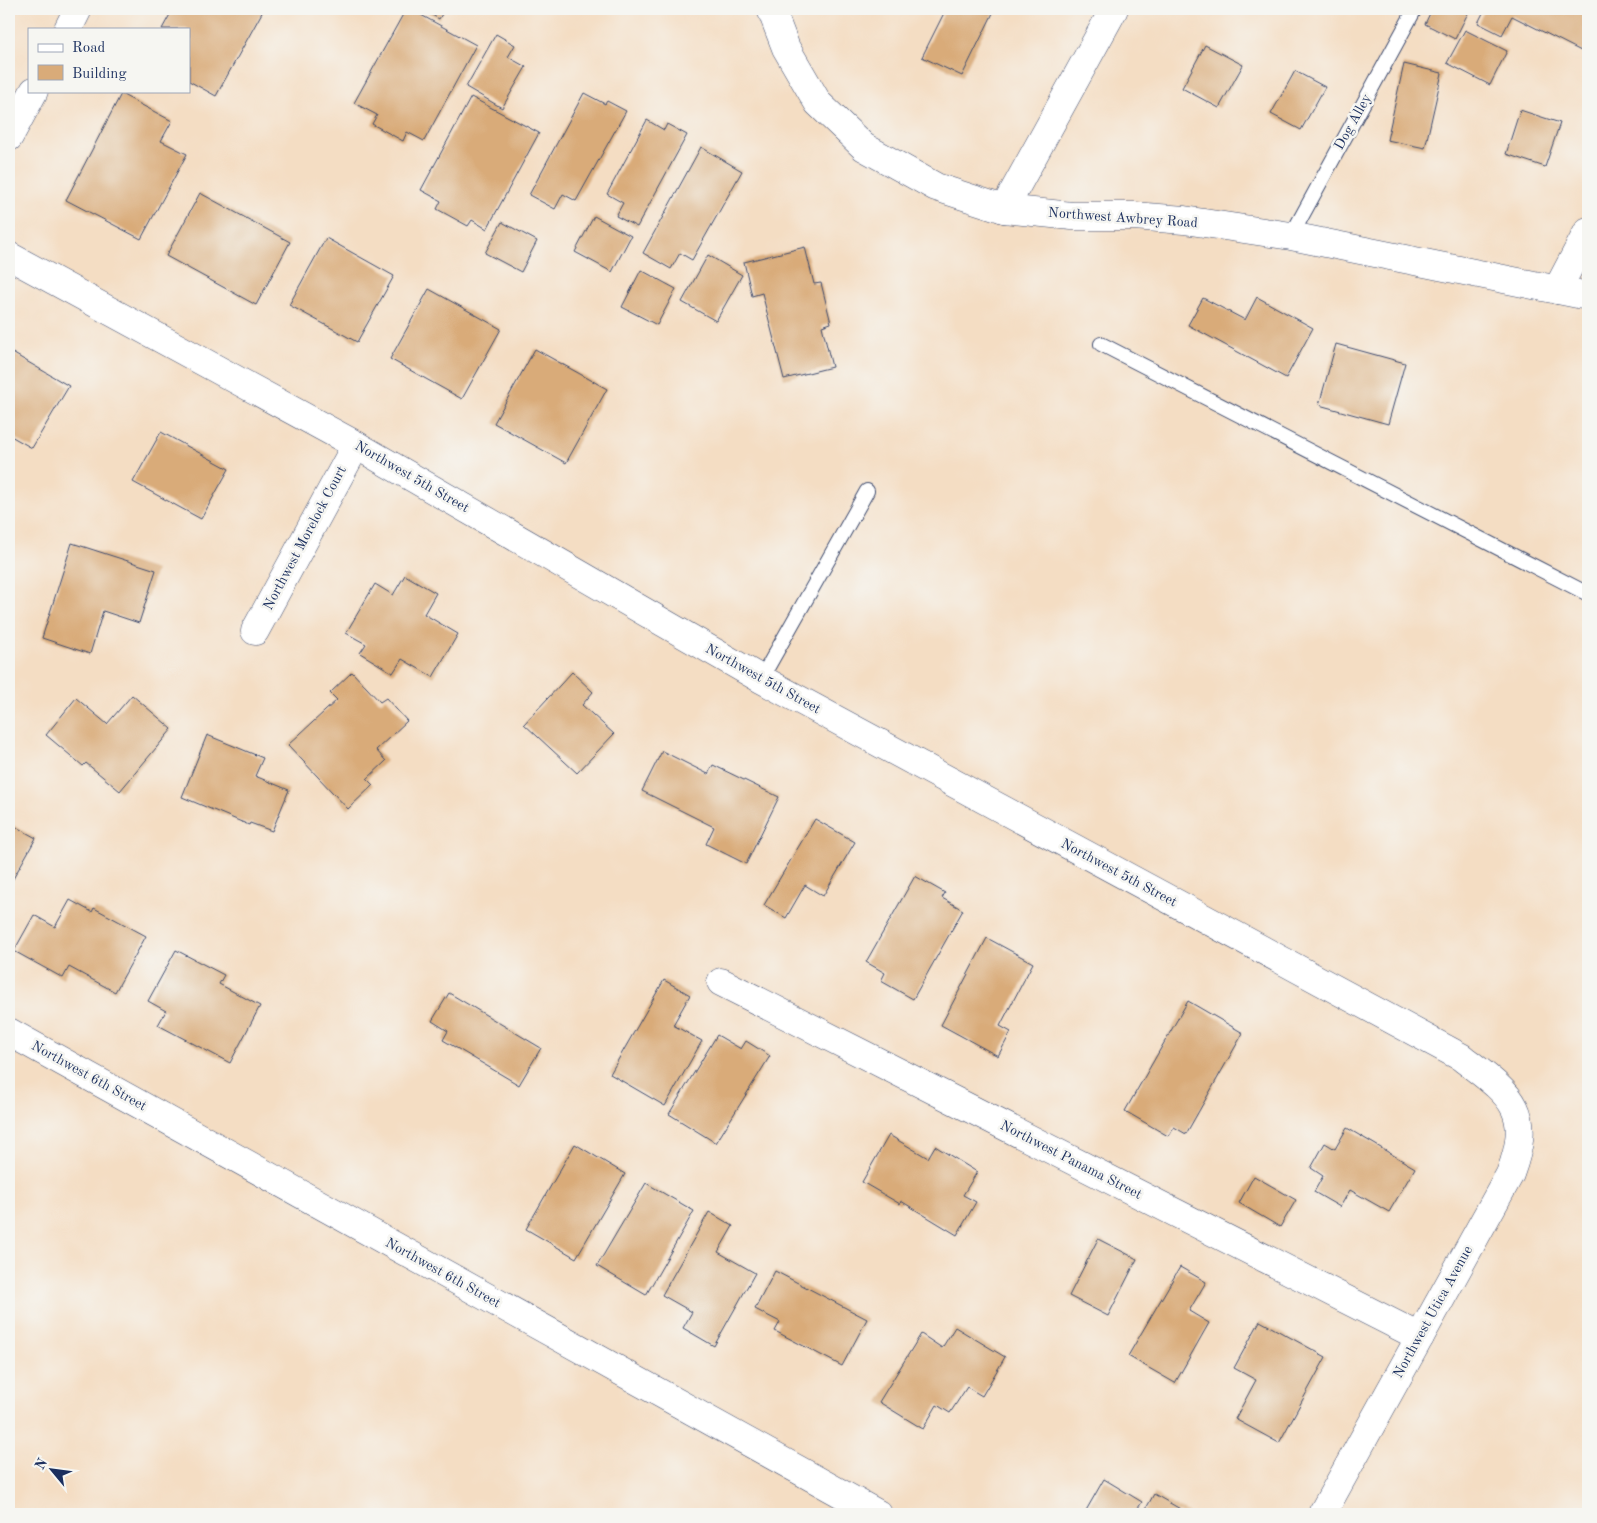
<svg xmlns="http://www.w3.org/2000/svg" width="1597" height="1523" font-family="'Old Standard TT',serif">
  <style>
    .building { fill: #d9ab79 }
    .lines { fill: none; stroke-linecap: round; stroke-linejoin: round }
    .lane-casing { stroke: #3c496d; stroke-width: 16 }
    .street-casing { stroke: #3c496d; stroke-width: 29 }
    .secondary-casing { stroke: #3c496d; stroke-width: 29 }
    .lane { stroke: #fff; stroke-width: 14 }
    .street { stroke: #fff; stroke-width: 28 }
    .secondary { stroke: #fff; stroke-width: 28 }
    .labels { text-anchor: middle; dominant-baseline: central; stroke-width: 5; stroke-linejoin: round; paint-order: stroke }
    .street-label { font-size: 14px; fill: #1b2f5e; stroke: #f6f6f2 }
  </style>
  <rect width="100%" height="100%" fill="#f6f6f2"/>
  <filter id="ink" filterUnits="userSpaceOnUse"><feTurbulence type="fractalNoise" baseFrequency=".02" numOctaves="2"/><feDisplacementMap in="SourceGraphic" scale="10" xChannelSelector="R" yChannelSelector="G"/><feConvolveMatrix kernelMatrix="1 2 1 2 8 2 1 2 1" color-interpolation-filters="sRGB"/></filter>
  <filter id="wash" filterUnits="userSpaceOnUse"><feTurbulence type="fractalNoise" baseFrequency=".0096" numOctaves="4" result="noise"/><feDisplacementMap in="SourceGraphic" scale="20" xChannelSelector="R" yChannelSelector="G"/><feGaussianBlur stdDeviation="1.12" result="paint"/><feColorMatrix in="noise" values="0 0 0 0 0 0 0 0 0 0 0 0 0 0 0 0 0 1.4 0 .05"/><feComposite in="paint" operator="in"/></filter>
  <g filter="url(#wash)">
    <rect width="100%" height="100%" fill="#f4ddc3"/>
    <g id="blocks">
      <g class="building">
        <path d="M173,9H264L216,96L189,81V29H162Z"/>
        <path d="M406,9H410L476,45L424,141L407,132L403,141L372,124L377,115L354,103Z"/>
        <path d="M422,9H445L439,19Z"/>
        <path d="M946,9H995L962,76L922,57Z"/>
        <path d="M1432,9H1470L1455,39L1425,24Z"/>
        <path d="M1485,9H1588V51L1587,54L1512,16L1502,35L1478,23Z"/>
        <path d="M1465,30L1507,51L1490,85L1447,63Z"/>
        <path d="M496,34L515,45L508,57L526,67L502,108L466,87Z"/>
        <path d="M1205,45L1243,65L1219,108L1182,88Z"/>
        <path d="M1404,64L1442,73L1425,148L1387,140Z"/>
        <path d="M1295,71L1325,87L1301,130L1271,114Z"/>
        <path d="M584,93L605,104L607,101L626,111L576,201L563,194L555,209L529,195Z"/>
        <path d="M121,94L172,121L161,141L187,154L141,239L66,200Z"/>
        <path d="M471,97L539,133L487,229L472,220L468,226L437,209L441,201L421,190Z"/>
        <path d="M1520,110L1560,123L1545,167L1506,154Z"/>
        <path d="M647,120L664,130L667,124L687,135L637,227L616,216L623,203L607,194Z"/>
        <path d="M701,147L742,171L692,260L680,253L671,269L643,253Z"/>
        <path d="M200,193L290,242L256,305L166,256Z"/>
        <path d="M594,216L631,236L612,272L575,252Z"/>
        <path d="M502,222L537,241L521,272L485,253Z"/>
        <path d="M326,238L394,276L357,342L289,305Z"/>
        <path d="M805,247L814,284L821,283L831,323L822,326L832,367L784,379L762,293L752,296L744,262Z"/>
        <path d="M708,255L742,275L716,321L682,302Z"/>
        <path d="M641,270L676,289L657,325L622,307Z"/>
        <path d="M429,289L501,329L462,399L390,359Z"/>
        <path d="M1257,297L1313,328L1286,378L1188,325L1203,298L1245,320Z"/>
        <path d="M1336,344L1405,363L1388,424L1319,405Z"/>
        <path d="M535,349L607,389L566,463L494,423Z"/>
        <path d="M9,351L69,386L32,448L9,435Z"/>
        <path d="M161,432L229,469L201,519L133,482Z"/>
        <path d="M72,543L156,570L139,623L103,611L90,654L42,638Z"/>
        <path d="M405,575L436,593L424,614L458,634L433,677L402,659L393,673L360,653L366,644L346,633L375,584L393,595Z"/>
        <path d="M352,672L380,702L386,698L407,721L376,750L386,761L367,779L373,785L348,809L288,745L337,700L330,693Z"/>
        <path d="M572,672L593,692L582,705L614,734L577,773L524,724Z"/>
        <path d="M132,695L172,729L120,791L86,763L83,766L46,735L76,698L107,724Z"/>
        <path d="M207,735L263,758L255,776L289,790L272,831L250,823L249,825L182,797Z"/>
        <path d="M662,751L708,774L713,765L779,797L746,864L706,844L714,827L642,791Z"/>
        <path d="M815,819L855,842L823,896L805,885L786,918L764,905Z"/>
        <path d="M9,823L36,838L9,886Z"/>
        <path d="M915,876L945,893L942,898L963,910L913,999L881,981L885,973L866,962Z"/>
        <path d="M70,900L92,912L94,908L146,936L115,992L69,967L63,978L14,951L34,915L55,927Z"/>
        <path d="M987,938L1033,963L1000,1026L1011,1032L998,1056L941,1025Z"/>
        <path d="M176,950L224,975L219,984L260,1006L230,1063L158,1025L166,1011L148,1001Z"/>
        <path d="M664,980L690,995L673,1025L702,1041L665,1106L610,1074Z"/>
        <path d="M449,993L541,1048L519,1085L443,1040L448,1031L432,1021Z"/>
        <path d="M1188,1001L1243,1033L1186,1134L1174,1127L1168,1136L1125,1111Z"/>
        <path d="M717,1035L741,1049L746,1041L770,1056L716,1143L669,1114Z"/>
        <path d="M1347,1128L1415,1168L1389,1212L1350,1190L1340,1207L1314,1192L1323,1176L1311,1168L1325,1143L1335,1149Z"/>
        <path d="M889,1135L928,1158L935,1146L977,1172L963,1195L976,1202L957,1235L901,1201L900,1204L862,1182Z"/>
        <path d="M575,1144L625,1174L576,1258L526,1229Z"/>
        <path d="M1254,1176L1296,1200L1280,1227L1239,1203Z"/>
        <path d="M646,1183L694,1211L646,1295L597,1266Z"/>
        <path d="M709,1212L733,1226L718,1252L755,1273L714,1346L683,1328L692,1312L662,1295Z"/>
        <path d="M1098,1239L1137,1259L1108,1316L1069,1296Z"/>
        <path d="M1180,1267L1206,1282L1189,1311L1209,1323L1175,1383L1128,1356Z"/>
        <path d="M775,1271L867,1319L842,1366L775,1331L780,1322L755,1309Z"/>
        <path d="M1260,1321L1326,1357L1279,1443L1235,1419L1256,1380L1234,1368Z"/>
        <path d="M955,1327L1005,1357L982,1396L967,1387L950,1413L937,1405L923,1429L879,1402L921,1334L942,1348Z"/>
        <path d="M1104,1479L1142,1502L1134,1514H1084Z"/>
        <path d="M1154,1494L1189,1514H1143Z"/>
      </g>
    </g>
  </g>
  <g filter="url(#ink)">
    <use href="#blocks" fill-opacity="0" stroke="#3c496d" stroke-width="1"/>
    <g class="lines">
      <defs>
        <g id="lane">
          <path d="M1291,236L1415,9"/>
          <path d="M1101,344L1588,594"/>
          <path d="M761,679L867,491"/>
        </g>
        <g id="street">
          <path d="M68,29L78,9"/>
          <path d="M9,137L34,91"/>
          <path d="M1004,209L1114,9"/>
          <path d="M9,256L356,445L761,679L1461,1057C1509,1094 1535,1108 1510,1174L1322,1514"/>
          <path d="M1557,290L1588,231"/>
          <path d="M255,631L356,445"/>
          <path d="M721,982L1420,1337"/>
          <path d="M9,1032L878,1514"/>
        </g>
        <path id="secondary" d="M771,9L786,48L818,103L864,147L936,187L1004,209L1072,216H1134L1184,220L1291,236L1588,296"/>
      </defs>
      <use href="#lane" class="lane-casing"/>
      <use href="#street" class="street-casing"/>
      <use href="#secondary" class="secondary-casing"/>
      <use href="#lane" class="lane"/>
      <use href="#street" class="street"/>
      <use href="#secondary" class="secondary"/>
    </g>
  </g>
  <g class="labels">
    <g class="street-label">
      <text transform="translate(1353 122) rotate(-61)">Dog Alley</text>
      <text transform="translate(1123 218) rotate(4)">Northwest Awbrey Road</text>
      <text transform="translate(412 477) rotate(30)">Northwest 5th Street</text>
      <text transform="translate(305 538) rotate(-62)">Northwest Morelock Court</text>
      <text transform="translate(763 679) rotate(29)">Northwest 5th Street</text>
      <text transform="translate(1119 873) rotate(28)">Northwest 5th Street</text>
      <text transform="translate(89 1076) rotate(29)">Northwest 6th Street</text>
      <text transform="translate(1071 1160) rotate(27)">Northwest Panama Street</text>
      <text transform="translate(443 1273) rotate(29)">Northwest 6th Street</text>
      <text transform="translate(1433 1312) rotate(-61)">Northwest Utica Avenue</text>
    </g>
  </g>
  <rect width="1597" height="1523" fill="none" stroke="#f6f6f2" stroke-width="30"/>
  <rect x="28" y="28" width="162" height="65" fill="#f6f6f2" stroke="#9ea6b7"/>
  <rect x="38" y="44" width="25" height="8" fill="#ffffff" stroke="#9ea6b7"/>
  <text x="72" y="52" font-size="15" fill="#1b2f5e">Road</text>
  <rect x="38" y="65" width="25" height="15" fill="#d9ab79" stroke="#9ea6b7"/>
  <text x="72" y="78" font-size="15" fill="#1b2f5e">Building</text>
  <g transform="translate(52 1470) rotate(299)" stroke="#f6f6f2" stroke-width="4" paint-order="stroke">
  <path d="M0-4L9 19L0 12L-9 19Z" fill="#1b2f5e"/>
  <text y="-8" font-size="14" font-weight="bold" text-anchor="middle" fill="#1b2f5e">N</text>
  </g>
</svg>
